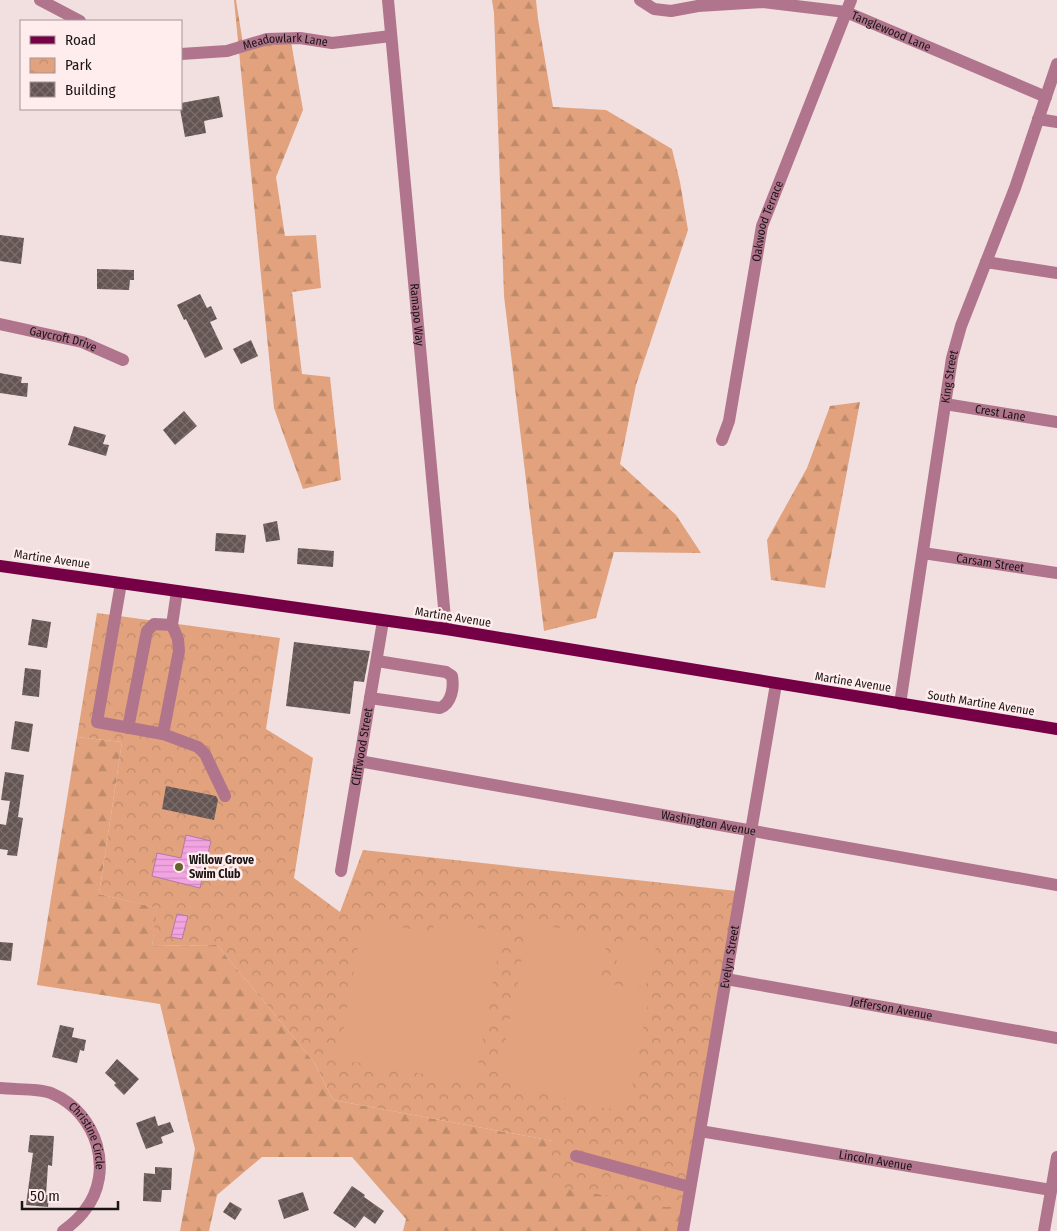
<svg xmlns="http://www.w3.org/2000/svg" width="1057" height="1231" font-family="'Fira Sans Condensed',sans-serif">
  <style>
    .forest { fill: url(#forest-firs) }
    .park { fill: url(#park-crowns) }
    .garden { fill: #e1a27d }
    .water { fill: url(#water-rules); stroke: #b279a4 }
    .building { fill: url(#building-cross-hatch) }
    .lines { fill: none; stroke-linecap: round; stroke-linejoin: round }
    .minor { stroke: #b0748c; stroke-width: 12 }
    .major { stroke: #760046; stroke-width: 12 }
    .poi-dot { fill: #63622f; stroke: #ffeced; stroke-width: 2 }
    .labels { text-anchor: middle; dominant-baseline: central; stroke-width: 5; stroke-linejoin: round; paint-order: stroke }
    .street-label { font-size: 12px; fill: #1b1515; stroke: #ffeced }
    .poi-label { font-size: 12px; font-weight: bold; fill: #1b1515; stroke: #ffeced; text-anchor: start }
  </style>
  <defs>
    <pattern id="forest-firs" width="22" height="20" patternUnits="userSpaceOnUse" patternTransform="scale(1.25)"><rect width="22" height="20" fill="#e1a27d"/><path d="M5 1l3.5 6h-7zM16 11l3.5 6h-7z" fill="#c08b6b"/></pattern>
    <pattern id="park-crowns" width="20" height="18" patternUnits="userSpaceOnUse" patternTransform="scale(1.25)"><rect width="20" height="18" fill="#e1a27d"/><path d="M2 6a3 3 0 1 1 6 0M12 15a3 3 0 1 1 6 0" fill="none" stroke="#c08b6b"/></pattern>
    <pattern id="water-rules" width="6" height="5" patternUnits="userSpaceOnUse" patternTransform="scale(1.25)"><rect width="6" height="5" fill="#f2a4e2"/><path d="M0 2.5h6" fill="none" stroke="#cf8cc1"/></pattern>
    <pattern id="building-cross-hatch" width="8" height="8" patternUnits="userSpaceOnUse" patternTransform="scale(1.25)"><rect width="8" height="8" fill="#645552"/><path d="M0 0l8 8M0 8l8-8" fill="none" stroke="#7a6e6c"/></pattern>
  </defs>
  <rect width="100%" height="100%" fill="#f2dfe0"/>
  <g class="forest">
    <path d="M234,0H236L243,44L290,36L303,110L276,177L285,236L316,235L321,288L292,292L302,374L330,377L341,480L303,489L274,408Z"/>
    <path d="M492,0H536L538,19L553,107L606,110L672,149L680,182L688,230L636,385L620,464L676,515L701,553L614,552L596,618L544,631L504,296L494,13Z"/>
    <path d="M860,402L825,588L771,580L767,540L807,468L830,406Z"/>
    <path d="M77,737L122,742L99,894L158,908L152,946L217,945L314,1062L333,1100L553,1141L686,1211L683,1231H403L406,1219L352,1157H262L217,1195L209,1231H180L195,1149L160,1004L37,985Z"/>
  </g>
  <path class="park" d="M97,613L280,638L266,729L313,758L294,878L340,912L363,850L737,891L686,1211L549,1185L553,1141L333,1100L314,1062L217,945L152,946L157,908L99,894L122,742L77,737Z"/>
  <g class="garden">
    <path d="M363,920L432,933L435,920L502,932L475,1083L338,1059Z"/>
    <path d="M528,922L608,938L599,983L605,982L650,993L629,1103L621,1107L608,1109L499,1081L509,1019L512,1017Z"/>
    <path d="M624,935L657,944L645,987L612,978Z"/>
  </g>
  <g class="water">
    <path d="M186,835L211,841L200,888L152,876L157,853L181,858Z"/>
    <path d="M177,914L188,916L182,939L171,937Z"/>
  </g>
  <g class="building">
    <path d="M219,96L223,117L204,121L206,133L185,137L180,109H181V103Z"/>
    <path d="M0,235L24,238L21,264L0,261Z"/>
    <path d="M97,269L134,270V280H130L129,290L97,289Z"/>
    <path d="M200,294L207,308L211,306L217,319L210,322L223,349L205,358L186,319L184,320L177,305Z"/>
    <path d="M251,340L258,356L241,364L233,349Z"/>
    <path d="M0,373L22,377L21,383H28L27,397L0,393Z"/>
    <path d="M184,411L197,426L175,445L163,430Z"/>
    <path d="M74,426L106,435L103,444L109,445L106,456L68,445Z"/>
    <path d="M277,521L280,540L266,542L263,524Z"/>
    <path d="M216,533L246,535L244,553L215,551Z"/>
    <path d="M298,548L334,551L333,567L297,564Z"/>
    <path d="M32,619L51,622L47,648L28,645Z"/>
    <path d="M294,642L370,651L364,682L354,681L350,714L286,706Z"/>
    <path d="M25,668L41,670L39,697L22,695Z"/>
    <path d="M15,721L33,724L29,752L11,749Z"/>
    <path d="M5,772L24,775L18,817L23,818L17,856L7,855L8,850L0,849V824L6,825L10,801L1,800Z"/>
    <path d="M166,786L216,796L218,800L214,820L162,809Z"/>
    <path d="M0,942L13,943L11,961L0,960Z"/>
    <path d="M60,1025L74,1028L72,1037L86,1040L84,1051L80,1050L77,1063L52,1057Z"/>
    <path d="M117,1059L139,1079L124,1095L114,1085L116,1083L105,1073Z"/>
    <path d="M155,1116L158,1126L170,1122L174,1132L161,1137L163,1143L146,1149L136,1123Z"/>
    <path d="M30,1135L54,1136L52,1166L48,1165L46,1195H49L48,1207L26,1205L33,1153L28,1152Z"/>
    <path d="M155,1167L172,1168L171,1190H162L161,1202L143,1201L144,1173L155,1174Z"/>
    <path d="M352,1186L365,1195L364,1197L384,1211L375,1224L364,1216L355,1228L333,1213Z"/>
    <path d="M303,1192L309,1210L284,1219L278,1200Z"/>
    <path d="M230,1202L242,1209L235,1220L223,1212Z"/>
  </g>
  <g class="lines">
    <g class="minor">
      <path d="M40,0L80,21"/>
      <path id="s1" d="M388,0L446,629"/>
      <path id="s2" d="M640,0L654,9L671,11L698,6L763,2L846,12L1046,97"/>
      <path id="s3" d="M181,54L227,51L267,39L300,38L332,43L391,36"/>
      <path d="M1038,119L1057,122"/>
      <path d="M986,262L1057,273"/>
      <path id="s4" d="M0,324L82,342L123,360"/>
      <path id="s5" d="M945,404L1057,422"/>
      <path id="s6" d="M722,440L729,421L762,226L851,0"/>
      <path id="s7" d="M923,553L1057,573"/>
      <path d="M121,583L97,722L163,734L179,651L178,639L172,625L177,591"/>
      <path d="M370,698L440,708C452,703 454,687 452,676L446,672L377,661"/>
      <path id="s8" d="M900,704L952,358L961,326L1015,188L1057,64"/>
      <path d="M128,728L147,631L154,624L172,625"/>
      <path d="M163,734L198,747L205,754L225,796"/>
      <path id="s9" d="M359,761L1057,885"/>
      <path id="s10" d="M341,871L383,621"/>
      <path id="s11" d="M726,979L1057,1038"/>
      <path id="s12" d="M0,1088C15,1090 40,1088 53,1094C97,1113 115,1172 85,1210C79,1219 71,1225 63,1231"/>
      <path id="s13" d="M700,1131L1051,1190"/>
      <path d="M576,1156L690,1187"/>
      <path id="s14" d="M683,1231L776,684"/>
      <path d="M1044,1231L1057,1157"/>
    </g>
    <path class="major" d="M0,566L446,629L1057,729"/>
  </g>
  <circle class="poi-dot" cx="179" cy="867" r="5"/>
  <g class="labels">
    <g class="street-label">
      <text stroke="none"><textPath href="#s2" startOffset="259">Tanglewood Lane</textPath></text>
      <text stroke="none"><textPath href="#s3" startOffset="106">Meadowlark Lane</textPath></text>
      <text stroke="none"><textPath href="#s6" startOffset="224">Oakwood Terrace</textPath></text>
      <text stroke="none"><textPath href="#s1" startOffset="316">Ramapo Way</textPath></text>
      <text stroke="none"><textPath href="#s4" startOffset="65">Gaycroft Drive</textPath></text>
      <text stroke="none"><textPath href="#s8" startOffset="331">King Street</textPath></text>
      <text stroke="none"><textPath href="#s5" startOffset="56">Crest Lane</textPath></text>
      <text transform="translate(52 559) rotate(8)">Martine Avenue</text>
      <text stroke="none"><textPath href="#s7" startOffset="68">Carsam Street</textPath></text>
      <text transform="translate(453 617) rotate(9)">Martine Avenue</text>
      <text transform="translate(853 682) rotate(9)">Martine Avenue</text>
      <text transform="translate(981 703) rotate(9)">South Martine Avenue</text>
      <text stroke="none"><textPath href="#s10" startOffset="126">Cliffwood Street</textPath></text>
      <text stroke="none"><textPath href="#s9" startOffset="355">Washington Avenue</textPath></text>
      <text stroke="none"><textPath href="#s14" startOffset="278">Evelyn Street</textPath></text>
      <text stroke="none"><textPath href="#s11" startOffset="168">Jefferson Avenue</textPath></text>
      <text stroke="none"><textPath href="#s12" startOffset="111">Christine Circle</textPath></text>
      <text stroke="none"><textPath href="#s13" startOffset="178">Lincoln Avenue</textPath></text>
    </g>
    <g class="poi-label">
      <text x="189" y="860">Willow Grove<tspan x="189" dy="14">Swim Club</tspan></text>
    </g>
  </g>
  <rect x="20" y="20" width="162" height="90" fill="#ffeced" stroke="#a49697"/>
  <rect x="30" y="36" width="25" height="8" fill="#760046" stroke="#a49697"/>
  <text x="65" y="45" font-size="15" fill="#1b1515">Road</text>
  <rect x="30" y="58" width="25" height="15" fill="url(#park-crowns)" stroke="#a49697"/>
  <text x="65" y="70" font-size="15" fill="#1b1515">Park</text>
  <rect x="30" y="82" width="25" height="15" fill="url(#building-cross-hatch)" stroke="#a49697"/>
  <text x="65" y="95" font-size="15" fill="#1b1515">Building</text>
  <path d="M22 1201v8h96v-8" fill="none" stroke="#1b1515" stroke-width="2.5"/>
  <text x="30" y="1201" font-size="15" fill="#1b1515" stroke="#ffeced" stroke-width="4" paint-order="stroke">50 m</text>
</svg>
